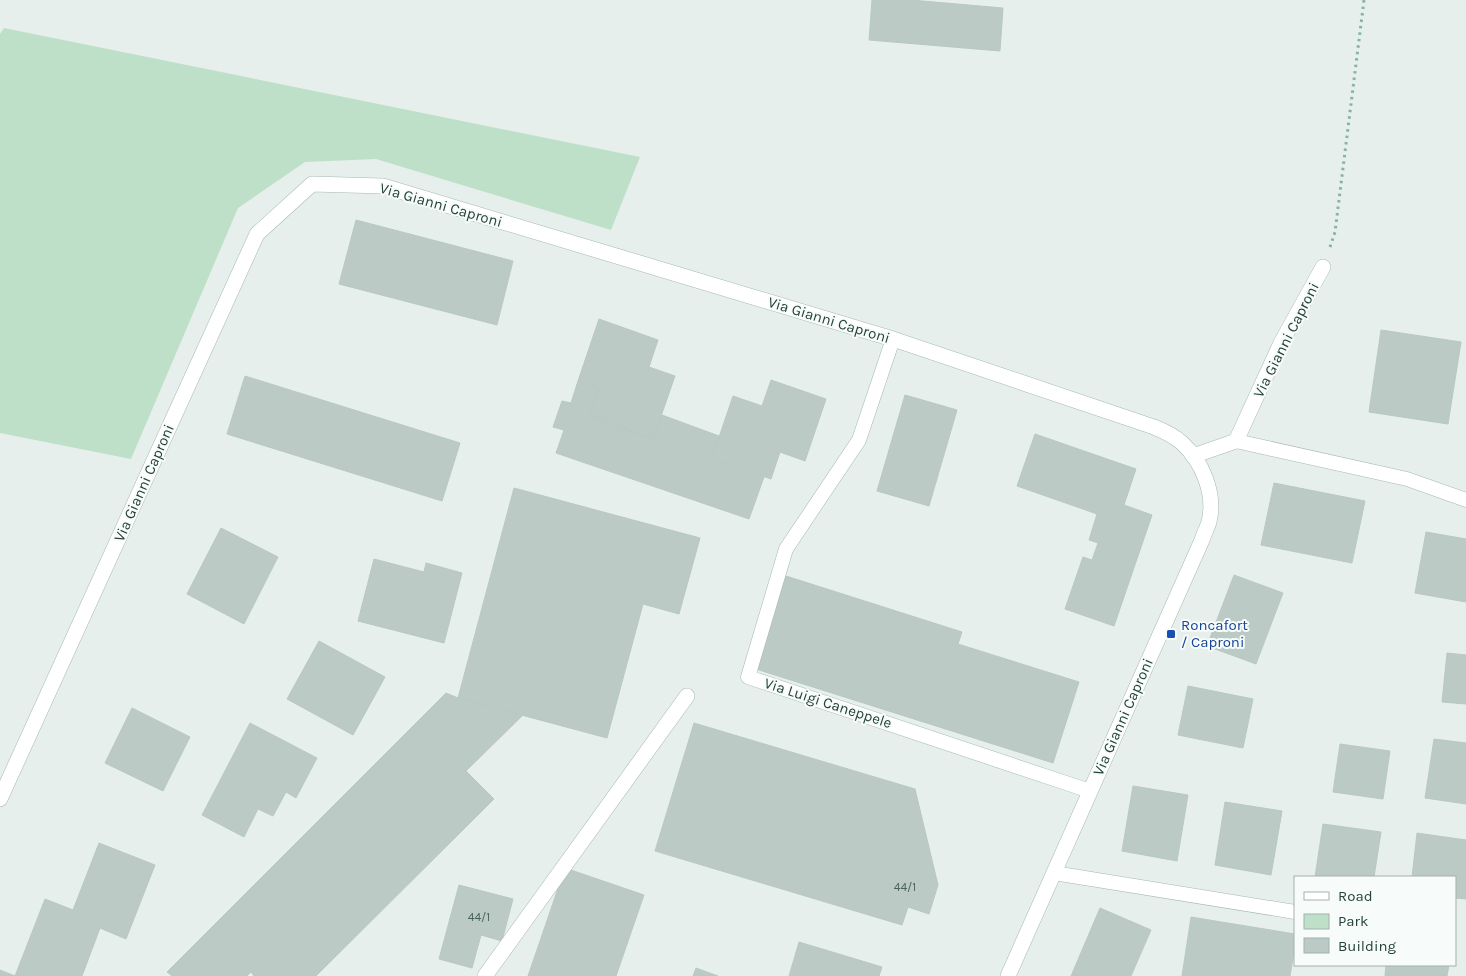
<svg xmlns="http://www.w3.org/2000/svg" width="1466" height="976" font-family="Karla,sans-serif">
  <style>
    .green { fill: #bfe0c8 }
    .building { fill: #bbcac4; stroke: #b8c9c2 }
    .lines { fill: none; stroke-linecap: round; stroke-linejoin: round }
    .lane-casing { stroke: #a8b8b2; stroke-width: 15 }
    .street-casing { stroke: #a8b8b2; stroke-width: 16 }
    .path { stroke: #86b3a5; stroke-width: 3; stroke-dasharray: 2.5 4; stroke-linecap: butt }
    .lane { stroke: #fff; stroke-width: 14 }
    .street { stroke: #fff; stroke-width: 15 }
    .transit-dot { fill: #1a4fb4; stroke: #f7fbf9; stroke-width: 2 }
    .labels { text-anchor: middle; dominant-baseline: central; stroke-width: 4; stroke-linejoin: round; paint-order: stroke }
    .number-label { font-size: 12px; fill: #4a645c }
    .street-label { font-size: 15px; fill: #24423a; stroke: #f7fbf9 }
    .transit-label { font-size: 15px; fill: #164399; stroke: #f7fbf9; text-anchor: start }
  </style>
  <rect width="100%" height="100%" fill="#e6efeb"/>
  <path class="green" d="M4,28L640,157L611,230L376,159L305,162L238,208L131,459L0,433V34Z"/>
  <g class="building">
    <path d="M872,0H911L1003,8L1000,51L869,40Z"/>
    <path d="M356,220L513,261L497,325L339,284Z"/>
    <path d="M599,319L658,340L649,367L675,376L653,439L589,416L599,388L578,381Z"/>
    <path d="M1381,330L1461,342L1448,424L1369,412Z"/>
    <path d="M245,376L460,443L442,501L227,434Z"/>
    <path d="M771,380L826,399L805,461L780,452L771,479L712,458L733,396L762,406Z"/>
    <path d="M578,381L599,388L589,416L653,439L662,415L719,436L712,458L764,477L749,519L556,453L564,430L553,427L562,401L571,403Z"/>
    <path d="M905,395L957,410L929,506L877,491Z"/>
    <path d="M1035,434L1136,469L1124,505L1152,515L1114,626L1065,609L1083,557L1092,560L1098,543L1089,540L1097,514L1017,486Z"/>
    <path d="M1274,483L1365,501L1352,563L1261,545Z"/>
    <path d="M514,488L700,538L679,614L643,604L607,738L458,698Z"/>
    <path d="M221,528L278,557L244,624L187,594Z"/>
    <path d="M1426,532L1466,539V602L1415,593Z"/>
    <path d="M374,559L424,572L426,563L462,573L444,643L358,621Z"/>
    <path d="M1234,575L1283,593L1256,664L1207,646Z"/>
    <path d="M786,576L962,632L958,644L1079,682L1053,763L756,669Z"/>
    <path d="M319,641L385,677L353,735L287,699Z"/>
    <path d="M1447,653L1466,655V704L1442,702Z"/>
    <path d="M1188,686L1253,699L1243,748L1178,735Z"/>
    <path d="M446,693L458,698L523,715L466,771L417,722Z"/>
    <path d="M132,708L190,737L163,791L105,763Z"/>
    <path d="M417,722L494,799L316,976H254L251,972L247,976H172L167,972Z"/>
    <path d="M250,723L317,758L296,798L286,792L273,816L258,809L244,837L202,815Z"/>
    <path d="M694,723L915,789L938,885L929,914L908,907L902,925L655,851Z"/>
    <path d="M1434,739L1466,743V804L1425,798Z"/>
    <path d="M1340,744L1390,751L1383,799L1333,792Z"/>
    <path d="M1133,786L1188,795L1177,861L1122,851Z"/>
    <path d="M1225,802L1282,811L1271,875L1215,865Z"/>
    <path d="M1323,824L1381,832L1374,877H1315Z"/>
    <path d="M1417,833L1466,840V899L1455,898V877H1412Z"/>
    <path d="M99,843L155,865L126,939L100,928L82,976H0V970L15,976L45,899L73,910Z"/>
    <path d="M565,868L644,895L616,976H528Z"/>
    <path d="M459,885L513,899L502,941L481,935L472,968L439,959Z"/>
    <path d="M1100,908L1151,930L1131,976H1071Z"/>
    <path d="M1191,917L1295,934V946L1290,976H1182Z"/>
    <path d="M799,942L882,967L879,976H789Z"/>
    <path d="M1386,965H1449L1447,976H1385Z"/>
    <path d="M696,968L718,976H693Z"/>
  </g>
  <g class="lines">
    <defs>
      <g id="lane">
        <path d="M893,339L859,440L786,549L748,677L1090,791"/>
        <path d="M1236,441L1407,479L1466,500"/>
        <path d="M1054,873L1295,912"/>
      </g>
      <g id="street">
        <path d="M1193,456L1236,441L1281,343L1323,267"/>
        <path d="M0,799L257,234L312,184L383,186L893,339L1154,427C1164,431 1173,435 1182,443C1202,461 1216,494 1209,522C1207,528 1204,534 1202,540L1008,976"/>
        <path d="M485,976L687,696"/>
      </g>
    </defs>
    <use href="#lane" class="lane-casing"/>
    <use href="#street" class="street-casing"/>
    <path class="path" d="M1330,247L1335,232L1364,0"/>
    <use href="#lane" class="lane"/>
    <use href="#street" class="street"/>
  </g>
  <rect class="transit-dot" x="1166" y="629" width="10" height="10" rx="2.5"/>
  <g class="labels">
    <g class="number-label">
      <text x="905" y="887">44/1</text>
      <text x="479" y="917">44/1</text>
    </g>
    <g class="street-label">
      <text transform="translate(441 205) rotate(16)">Via Gianni Caproni</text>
      <text transform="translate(829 320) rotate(17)">Via Gianni Caproni</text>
      <text transform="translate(1286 340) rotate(-63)">Via Gianni Caproni</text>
      <text transform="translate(144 483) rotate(-66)">Via Gianni Caproni</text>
      <text transform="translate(828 703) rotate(18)">Via Luigi Caneppele</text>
      <text transform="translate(1123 717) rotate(-66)">Via Gianni Caproni</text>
    </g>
    <g class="transit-label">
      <text x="1181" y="625">Roncafort<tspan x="1181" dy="17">/ Caproni</tspan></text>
    </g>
  </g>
  <rect x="1294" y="876" width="162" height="90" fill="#f7fbf9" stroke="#a3b1ad"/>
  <rect x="1304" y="892" width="25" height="8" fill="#ffffff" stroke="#a3b1ad"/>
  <text x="1338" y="901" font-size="15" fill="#24423a">Road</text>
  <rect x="1304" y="914" width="25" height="15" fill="#bfe0c8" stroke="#a3b1ad"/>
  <text x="1338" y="926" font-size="15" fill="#24423a">Park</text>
  <rect x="1304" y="938" width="25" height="15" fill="#bbcac4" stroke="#a3b1ad"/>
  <text x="1338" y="951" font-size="15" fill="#24423a">Building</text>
</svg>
